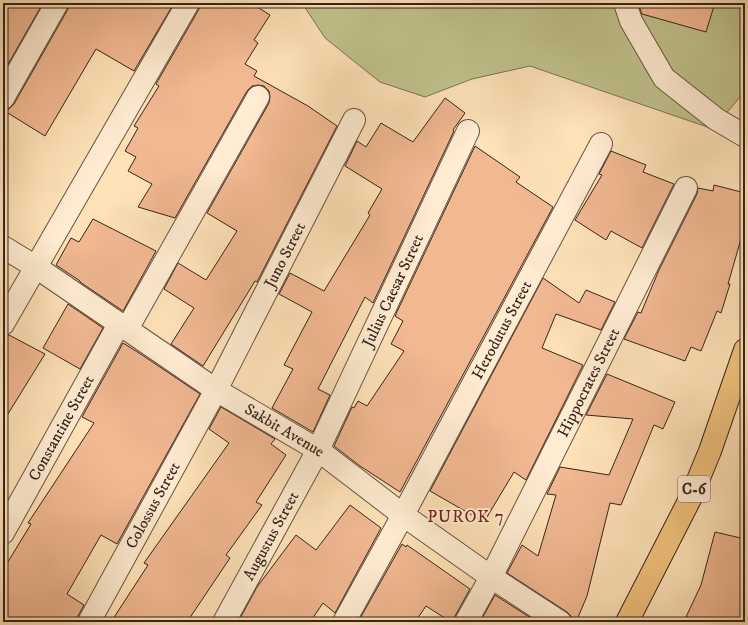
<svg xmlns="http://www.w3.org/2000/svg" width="748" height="625" font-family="'IM FELL DW Pica',serif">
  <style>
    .green { fill: #c1c38e; stroke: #7c7355 }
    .building { fill: #f1b892; stroke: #36231c }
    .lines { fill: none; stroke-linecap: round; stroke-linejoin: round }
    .minor-casing { stroke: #685343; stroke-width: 24 }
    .major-casing { stroke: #36231c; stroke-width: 24 }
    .minor { stroke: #ffecd1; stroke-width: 22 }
    .major { stroke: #f0c17c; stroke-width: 22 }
    .labels { text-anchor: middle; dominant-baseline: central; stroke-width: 4; stroke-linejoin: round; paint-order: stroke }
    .shield { fill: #ffecd1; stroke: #725f52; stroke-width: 1 }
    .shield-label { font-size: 15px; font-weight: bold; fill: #36231c }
    .street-label { font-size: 16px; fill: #36231c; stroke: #ffecd1 }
    .neighbourhood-label { font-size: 17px; letter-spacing: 1px; fill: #7a1f14; stroke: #ffecd1 }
  </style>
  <rect width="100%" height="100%" fill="#ffe2b8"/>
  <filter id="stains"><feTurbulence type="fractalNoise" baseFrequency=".005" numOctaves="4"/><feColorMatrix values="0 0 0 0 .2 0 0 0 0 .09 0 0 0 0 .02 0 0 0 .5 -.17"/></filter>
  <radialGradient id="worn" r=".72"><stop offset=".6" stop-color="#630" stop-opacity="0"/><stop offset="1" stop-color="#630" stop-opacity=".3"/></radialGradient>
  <path class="green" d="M302,3H745V91L713,129L530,66L472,79L425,97L380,82L325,38Z"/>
  <g class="building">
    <path d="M3,3H43L3,73Z"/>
    <path d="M69,3H174L134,71L96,49L45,136L3,110L9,109L14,104L68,9Z"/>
    <path d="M200,3H251L270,15L254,40L258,43L245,64L257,71L254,76L308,106L337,126L257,282L255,281L203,366L171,344L194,308L164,289L178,263L206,280L237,231L207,213L269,103L270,97L269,91L264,86L258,85L252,86L247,91L175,218L138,207L152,184L128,171L136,157L125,151L138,128L134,126L159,86L156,84L199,9Z"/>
    <path d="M638,3H715L706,32L642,14Z"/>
    <path d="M445,98L465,113L453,130L454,131L373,303L365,297L318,389L330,395L313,432L272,408L293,369L284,365L312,312L279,294L290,273L324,291L370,215L368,213L382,189L345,166L357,141L366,147L381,123L413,142Z"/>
    <path d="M475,146L520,177L516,182L553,207L400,492L360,466L334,446L352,407L354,408L358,401L367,406L404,351L391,344L403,321L395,316Z"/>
    <path d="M611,151L646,165L643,172L674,184L642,248L611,231L606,240L575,220L602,175L599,174Z"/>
    <path d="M714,185L745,193V225L728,284H730L721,313L717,311L701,351L691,347L685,361L624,339L638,312L641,313L659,270L697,194L698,188L713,191Z"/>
    <path d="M93,219L156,251L123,311L80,282V281L56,265L71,238L79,242Z"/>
    <path d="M543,278L579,303L586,290L615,302L601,330L556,314L542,348L583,365L526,480L514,472L484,522L430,491Z"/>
    <path d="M68,304L103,328L80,369L43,348Z"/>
    <path d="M9,335L45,354L3,422V336Z"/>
    <path d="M123,343L139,353L200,394L117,544L101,535L67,594L84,605L78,616L77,622H14L3,616V570L31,524L28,523L94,423L82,417Z"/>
    <path d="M607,374L675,402L663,429L654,425L621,505L610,503L587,596L576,622H572L571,616L567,612L507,573L522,545L538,556L556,495L547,494L560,467L609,475L633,419L586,415Z"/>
    <path d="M221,407L275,439L271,444L286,455L256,502L262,505L226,555L230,558L187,622H103L105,618L111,622L148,565L144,563L229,443L209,429Z"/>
    <path d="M350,505L381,528L335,613L323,603L310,622H238L257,587L296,535L316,550Z"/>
    <path d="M715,532L745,539V622H690L691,618L686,617L701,585Z"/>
    <path d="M402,544L406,547L407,545L470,589L455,616L454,622H451L426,606L415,622H358Z"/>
    <path d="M495,595L537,622H480Z"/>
  </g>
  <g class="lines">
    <defs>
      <g id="minor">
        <path d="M625,3L631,21L664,78L716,119L745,136"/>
        <path d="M3,98L57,3"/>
        <path id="s1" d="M3,247L36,267L216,390L318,450L403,515L491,577L560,622"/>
        <path d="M3,324L188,3"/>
        <path d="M127,329L258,97"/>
        <path id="s2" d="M3,533L119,324"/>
        <path id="s3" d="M89,622L216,390L354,120"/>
        <path id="s4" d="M224,622L318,450L468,131"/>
        <path id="s5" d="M344,622L403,515L601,144"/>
        <path id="s6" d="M466,622L491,577L686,188"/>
      </g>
      <path id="major" d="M627,622L691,497L710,451L745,350"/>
    </defs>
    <use href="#minor" class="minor-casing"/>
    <use href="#major" class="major-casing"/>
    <use href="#minor" class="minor"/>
    <use href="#major" class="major"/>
  </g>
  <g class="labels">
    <rect class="shield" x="678" y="476" width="32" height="26" rx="3"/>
    <g class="shield-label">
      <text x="694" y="489">C-6</text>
    </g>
    <g class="street-label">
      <text stroke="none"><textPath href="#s3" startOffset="416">Juno Street</textPath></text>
      <text stroke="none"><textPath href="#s4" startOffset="372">Julius Caesar Street</textPath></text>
      <text stroke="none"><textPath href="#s5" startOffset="332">Herodutus Street</textPath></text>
      <text stroke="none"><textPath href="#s6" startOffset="269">Hippocrates Street</textPath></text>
      <text stroke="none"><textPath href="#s2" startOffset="120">Constantine Street</textPath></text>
      <text stroke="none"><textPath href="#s1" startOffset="336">Sakbit Avenue</textPath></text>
      <text stroke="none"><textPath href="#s3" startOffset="133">Colossus Street</textPath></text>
      <text stroke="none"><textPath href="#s4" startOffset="98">Augustus Street</textPath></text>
    </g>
    <g class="neighbourhood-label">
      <text x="466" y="517">PUROK 7</text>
    </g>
  </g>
  <rect width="748" height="625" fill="none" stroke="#ffe2b8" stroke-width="16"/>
  <rect x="4" y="4" width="740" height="617" fill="none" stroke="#36231c" stroke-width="2"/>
  <rect x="8" y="8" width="732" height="609" fill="none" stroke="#36231c"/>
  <rect width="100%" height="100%" filter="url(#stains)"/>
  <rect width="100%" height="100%" fill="url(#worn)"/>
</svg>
